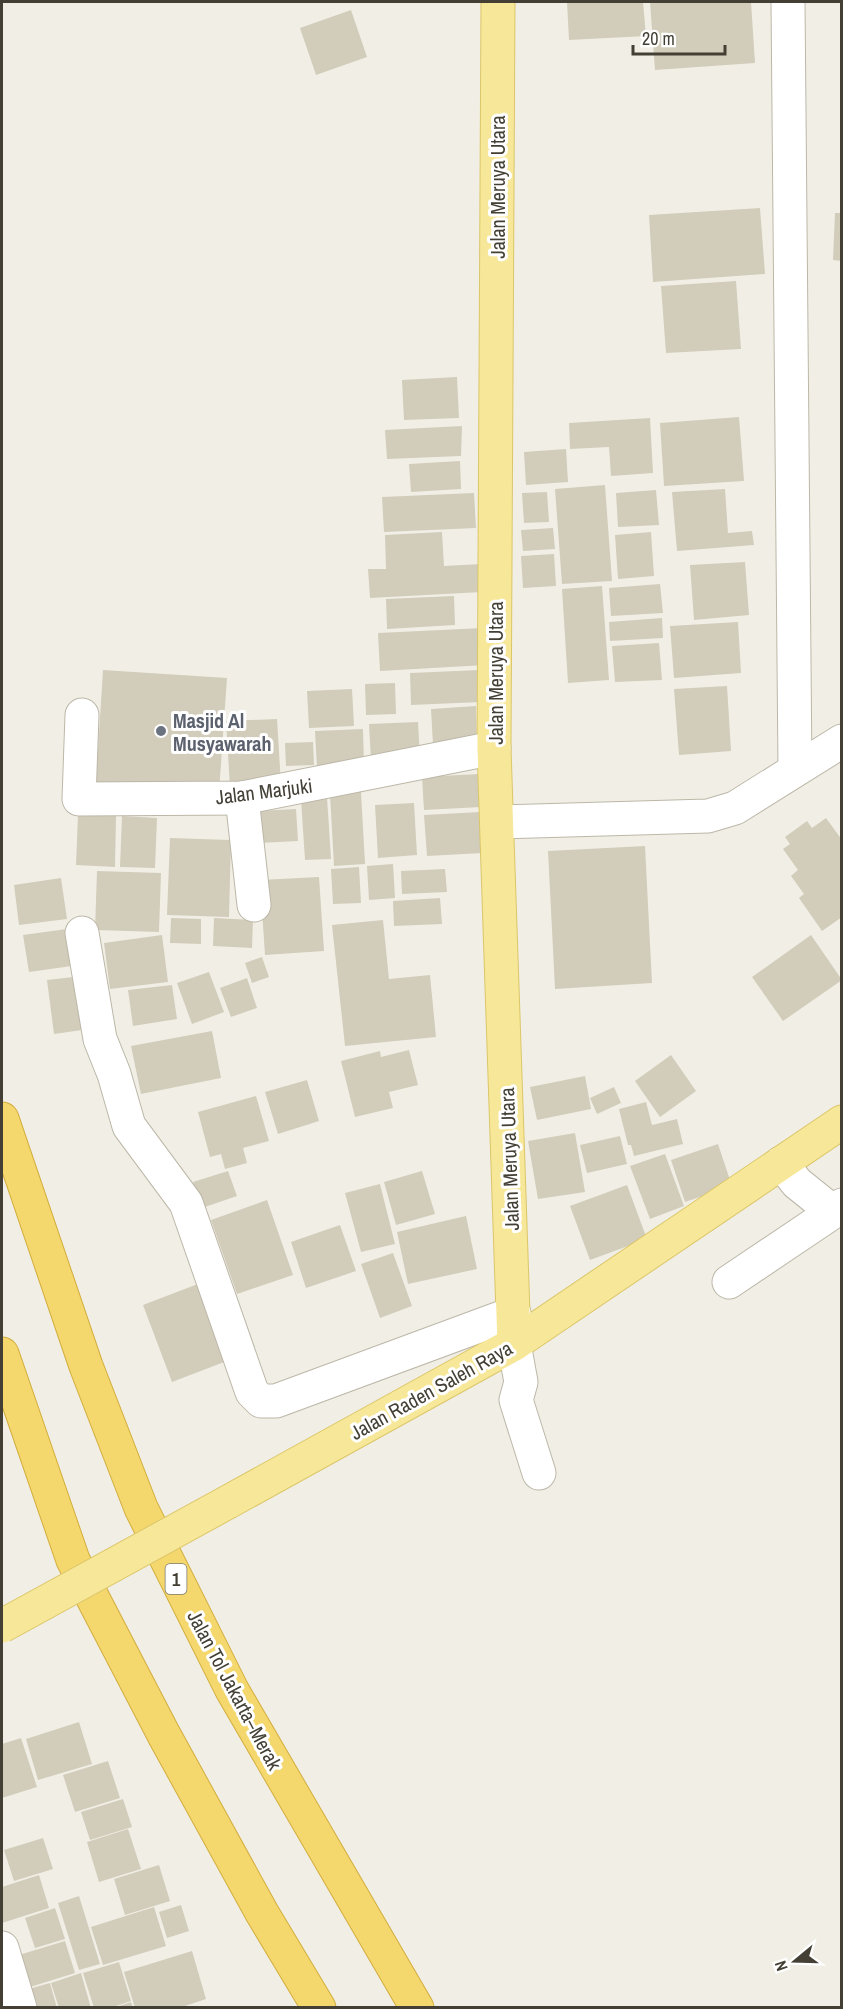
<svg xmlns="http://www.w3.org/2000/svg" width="843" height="2009" font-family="'Archivo Narrow',sans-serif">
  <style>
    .building { fill: #d2ccbb }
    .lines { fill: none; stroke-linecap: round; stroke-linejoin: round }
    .minor-casing { stroke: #bcb7a8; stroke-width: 35 }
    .major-casing { stroke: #dbc669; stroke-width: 35 }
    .highway-casing { stroke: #d2ad3e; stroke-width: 35 }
    .minor { stroke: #fff; stroke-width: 33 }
    .major { stroke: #f7e798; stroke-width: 33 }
    .highway { stroke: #f4d76d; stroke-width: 33 }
    .major-bridge-casing { stroke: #dbc669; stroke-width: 35; stroke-linecap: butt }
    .major-bridge { stroke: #f7e798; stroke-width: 33 }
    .worship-dot { fill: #6b7280; stroke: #fff; stroke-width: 2 }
    .labels { text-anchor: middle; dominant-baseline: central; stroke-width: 6; stroke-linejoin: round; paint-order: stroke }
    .shield { fill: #fff; stroke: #7b7972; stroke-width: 1.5 }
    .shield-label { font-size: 18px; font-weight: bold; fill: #433f35 }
    .street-label { font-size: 20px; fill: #433f35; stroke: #fff }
    .worship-label { font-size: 20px; font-weight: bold; fill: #5b616d; stroke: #fff; text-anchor: start }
  </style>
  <rect width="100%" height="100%" fill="#f1efe5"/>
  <g class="building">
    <path d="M567,2H643L646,36L569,40Z"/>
    <path d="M650,2H751L755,63L655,70Z"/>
    <path d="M351,10L367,57L316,75L300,28Z"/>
    <path d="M760,208L765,274L653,282L649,215Z"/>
    <path d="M835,213H842V261L833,260Z"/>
    <path d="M736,281L741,349L666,353L661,286Z"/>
    <path d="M457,377L459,418L404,420L402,380Z"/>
    <path d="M739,417L744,481L664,486L660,423Z"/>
    <path d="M650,418L653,473L611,476L609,447L570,449L569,423Z"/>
    <path d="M462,426L461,456L387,459L385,430Z"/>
    <path d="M566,449L568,482L526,485L524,452Z"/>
    <path d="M460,461L461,489L411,492L409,464Z"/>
    <path d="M605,485L612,581L562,584L555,489Z"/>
    <path d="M725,489L728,533L752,531L754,545L677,551L672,492Z"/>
    <path d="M656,490L659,525L618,527L616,493Z"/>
    <path d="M547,492L549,522L524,523L522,493Z"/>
    <path d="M474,493L476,528L384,532L382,497Z"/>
    <path d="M553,528L555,549L523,551L521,530Z"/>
    <path d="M442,532L444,566L481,564L482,592L370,598L368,569H386L385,535Z"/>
    <path d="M651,532L654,576L618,579L615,535Z"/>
    <path d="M554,554L556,586L523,588L521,556Z"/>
    <path d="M745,562L749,615L694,620L690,565Z"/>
    <path d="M660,584L663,613L611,616L609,588Z"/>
    <path d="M602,586L609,680L568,683L562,589Z"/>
    <path d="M454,596L455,625L387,629L386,599Z"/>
    <path d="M662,618L663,638L610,641L609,622Z"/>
    <path d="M738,622L741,673L674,678L670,626Z"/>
    <path d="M483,628L485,665L380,671L378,633Z"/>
    <path d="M659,643L662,680L615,682L612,646Z"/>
    <path d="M103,670L227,678L219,792L96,783Z"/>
    <path d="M480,670L481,702L411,705L410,673Z"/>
    <path d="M395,683L396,714L366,715L365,684Z"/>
    <path d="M727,686L731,751L679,755L674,689Z"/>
    <path d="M352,689L354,726L309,728L307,691Z"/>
    <path d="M476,706L477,743L433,745L431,709Z"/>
    <path d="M277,719L281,784L230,787L226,721Z"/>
    <path d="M418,722L420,758L371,760L369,724Z"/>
    <path d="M363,729L364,766L317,768L315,731Z"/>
    <path d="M313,742L314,765L286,766L285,743Z"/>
    <path d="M479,774L481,807L424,810L422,777Z"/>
    <path d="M361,792L365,864L334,866L330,794Z"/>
    <path d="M327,797L331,859L305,860L301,799Z"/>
    <path d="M414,803L417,855L378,858L375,805Z"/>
    <path d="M296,809L298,841L259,843L257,811Z"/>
    <path d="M480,812L483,853L427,856L424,815Z"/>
    <path d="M78,815L116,816L115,867L76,865Z"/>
    <path d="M122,816L157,818L155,868L120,867Z"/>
    <path d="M826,818L842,840V917L822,931L799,898L804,894L791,876L798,870L783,849L790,844L785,837L807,821L812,828Z"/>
    <path d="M170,838L231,840L229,917L167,915Z"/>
    <path d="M645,846L652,983L555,989L548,851Z"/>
    <path d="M393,864L395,898L369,900L367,866Z"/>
    <path d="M359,867L361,903L333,904L331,869Z"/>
    <path d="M445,869L447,892L402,894L401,871Z"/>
    <path d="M97,871L161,873L159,932L95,930Z"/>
    <path d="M319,877L324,951L265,955L260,880Z"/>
    <path d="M61,878L67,919L19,925L14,885Z"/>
    <path d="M440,898L442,924L394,926L393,901Z"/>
    <path d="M171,918L201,919V944L170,943Z"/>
    <path d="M214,918L253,920L252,948L213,946Z"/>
    <path d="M383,920L389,979L430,975L436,1037L345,1046L332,925Z"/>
    <path d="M74,928L79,965L29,972L23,935Z"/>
    <path d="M162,935L168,982L110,989L104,943Z"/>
    <path d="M811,935L842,980L783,1021L752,977Z"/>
    <path d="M262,957L269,977L252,983L245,963Z"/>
    <path d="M209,972L224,1012L192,1024L177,983Z"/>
    <path d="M82,976L89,1029L54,1034L47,980Z"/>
    <path d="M247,978L257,1008L231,1017L220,988Z"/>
    <path d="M172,985L177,1019L133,1026L128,990Z"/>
    <path d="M212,1031L221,1078L141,1094L131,1046Z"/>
    <path d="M409,1050L418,1085L389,1092L393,1108L355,1117L341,1061L380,1051L381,1057Z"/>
    <path d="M671,1055L696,1091L660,1117L635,1081Z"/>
    <path d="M585,1076L591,1109L537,1120L530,1087Z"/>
    <path d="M307,1080L319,1121L278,1134L265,1092Z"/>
    <path d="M614,1087L621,1103L597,1114L590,1098Z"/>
    <path d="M256,1096L269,1141L243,1148L247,1163L225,1169L221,1154L210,1157L198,1112Z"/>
    <path d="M646,1102L652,1125L677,1119L683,1144L634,1156L631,1145H628L619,1109Z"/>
    <path d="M575,1133L585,1192L538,1199L528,1141Z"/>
    <path d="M620,1136L627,1164L587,1173L580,1145Z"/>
    <path d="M718,1144L732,1186L685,1202L671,1160Z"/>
    <path d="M665,1154L684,1206L650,1219L630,1166Z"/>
    <path d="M228,1171L237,1196L202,1208L193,1182Z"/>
    <path d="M422,1171L435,1214L396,1225L384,1182Z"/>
    <path d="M380,1184L395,1244L361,1252L345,1193Z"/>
    <path d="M627,1185L647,1239L590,1260L570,1206Z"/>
    <path d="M267,1200L293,1275L237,1294L211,1220Z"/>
    <path d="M466,1216L477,1269L408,1284L397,1232Z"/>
    <path d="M340,1225L356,1271L306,1288L291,1242Z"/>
    <path d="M393,1253L412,1306L380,1318L361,1264Z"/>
    <path d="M203,1282L232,1359L172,1382L143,1305Z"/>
    <path d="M79,1722L92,1764L38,1780L26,1739Z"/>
    <path d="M21,1738L37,1787L2,1798V1744Z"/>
    <path d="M108,1761L120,1798L75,1812L63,1775Z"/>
    <path d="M123,1799L132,1827L90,1840L81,1812Z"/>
    <path d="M128,1829L141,1869L99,1882L87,1842Z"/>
    <path d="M43,1838L53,1869L14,1881L4,1850Z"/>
    <path d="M159,1865L170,1901L125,1915L114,1879Z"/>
    <path d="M39,1875L49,1908L2,1923V1887Z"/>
    <path d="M79,1896L100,1964L79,1970L58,1903Z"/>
    <path d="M181,1905L189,1931L167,1938L159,1912Z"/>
    <path d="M154,1907L166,1946L103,1965L91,1927Z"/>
    <path d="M55,1908L65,1939L35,1948L25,1918Z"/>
    <path d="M65,1941L75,1973L30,1987L19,1955Z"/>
    <path d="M192,1951L206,1999L179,2008H135L124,1972Z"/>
    <path d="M119,1962L131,2001L110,2008H94L83,1973Z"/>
    <path d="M81,1973L91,2008H59L51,1983Z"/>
    <path d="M50,1983L57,2008H30L25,1990Z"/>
    <path d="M131,2002L133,2008H116V2007Z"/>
  </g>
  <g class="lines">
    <defs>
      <g id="minor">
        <path d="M788,2L795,770"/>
        <path d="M82,715L79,799L242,798L494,748"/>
        <path d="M242,798L254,905"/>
        <path d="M497,822L708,816L735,808L842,741"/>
        <path d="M82,933L100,1039L114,1074L129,1126L186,1203L252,1392L261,1401H276L514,1313"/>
        <path d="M781,1163L797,1183L833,1212L842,1205"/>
        <path d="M729,1282L833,1212"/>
        <path d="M514,1344L521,1382L516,1400L539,1473"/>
        <path d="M2,1948L20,2008"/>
      </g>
      <g id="major">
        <path d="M498,2L494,748L514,1344"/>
        <path d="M228,1502L514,1344L842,1122"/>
      </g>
      <g id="highway">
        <path d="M2,1119L86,1366L141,1508L232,1690L417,2008"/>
        <path d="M2,1354L73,1560L164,1735L262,1913L319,2008"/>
      </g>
    </defs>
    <use href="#minor" class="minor-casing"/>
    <use href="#major" class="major-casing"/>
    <use href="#highway" class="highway-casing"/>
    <use href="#minor" class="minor"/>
    <use href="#major" class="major"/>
    <use href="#highway" class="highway"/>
    <defs>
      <path id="major-bridge" d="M2,1626L228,1502"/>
    </defs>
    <use href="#major-bridge" class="major-bridge-casing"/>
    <use href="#major-bridge" class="major-bridge"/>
  </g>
  <circle class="worship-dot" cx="161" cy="731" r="6"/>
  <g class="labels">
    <rect class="shield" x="165.5" y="1564" width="21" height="30" rx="4.5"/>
    <g class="shield-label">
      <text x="176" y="1579">1</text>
    </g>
    <g class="street-label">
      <text transform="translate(497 187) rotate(-90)">Jalan Meruya Utara</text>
      <text transform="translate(495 673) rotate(-90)">Jalan Meruya Utara</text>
      <text transform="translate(264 791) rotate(-7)">Jalan Marjuki</text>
      <text transform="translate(509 1159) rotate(-92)">Jalan Meruya Utara</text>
      <text transform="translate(431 1390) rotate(-29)">Jalan Raden Saleh Raya</text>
      <text transform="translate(235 1690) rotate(62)">Jalan Tol Jakarta–Merak</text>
    </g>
    <g class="worship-label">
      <text x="173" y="720">Masjid Al<tspan x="173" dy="23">Musyawarah</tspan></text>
    </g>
  </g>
  <rect width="843" height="2009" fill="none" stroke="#433f35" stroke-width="6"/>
  <g transform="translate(795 1961) rotate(251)" stroke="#ffffff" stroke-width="4.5" paint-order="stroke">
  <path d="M0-4.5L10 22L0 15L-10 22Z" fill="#433f35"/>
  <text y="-9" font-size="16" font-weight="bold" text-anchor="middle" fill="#433f35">N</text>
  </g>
  <path d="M633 45v9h92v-9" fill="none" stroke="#433f35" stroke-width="3"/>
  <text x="642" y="45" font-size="18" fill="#433f35" stroke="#ffffff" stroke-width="4.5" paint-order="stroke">20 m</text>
</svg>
